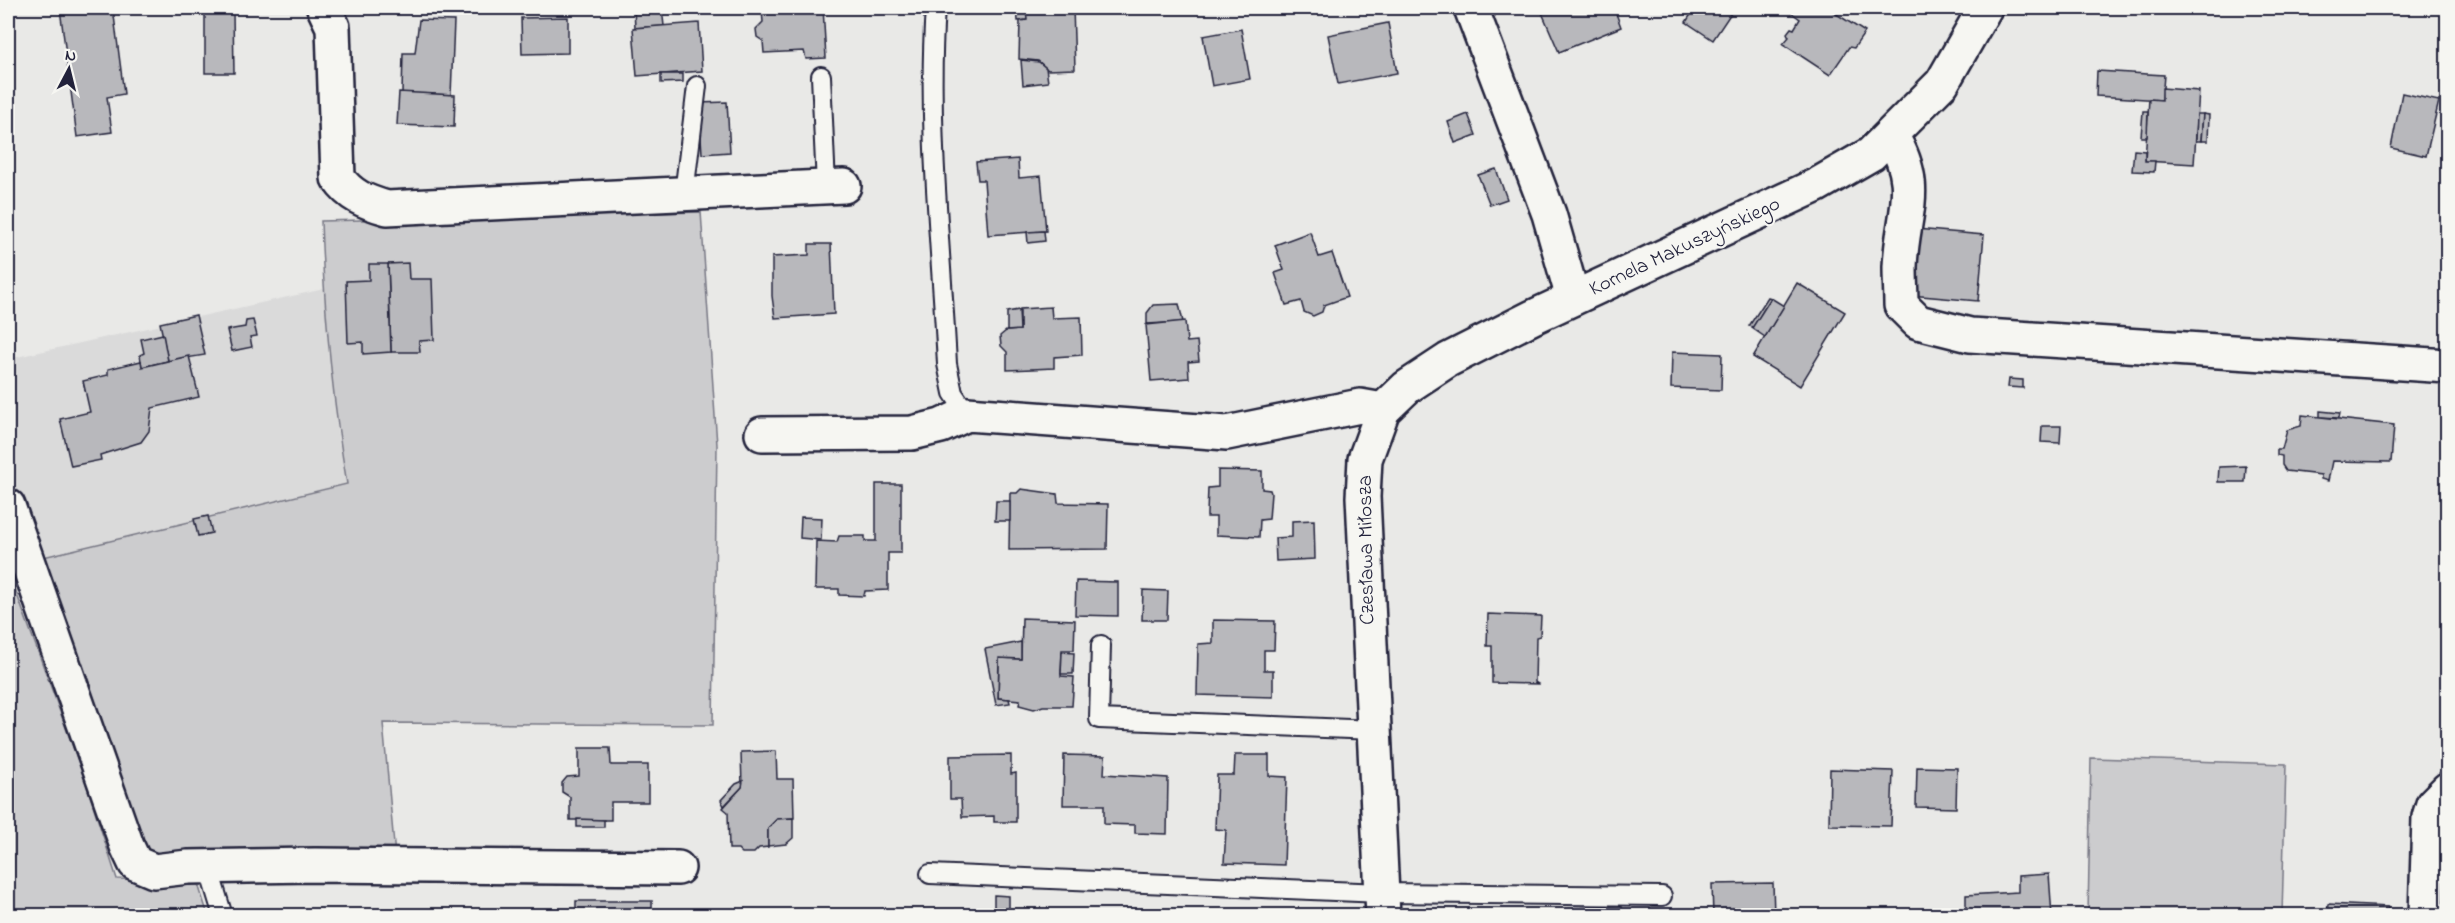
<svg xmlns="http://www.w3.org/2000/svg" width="2455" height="923" font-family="'Indie Flower',sans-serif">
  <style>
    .built { fill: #dadada }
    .green { fill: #ccccce; stroke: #777784; stroke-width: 1.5 }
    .building { fill: #b8b8bc; stroke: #22223b; stroke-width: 1.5 }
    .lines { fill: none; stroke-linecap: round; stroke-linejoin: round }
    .service-casing { stroke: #22223b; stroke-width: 22 }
    .minor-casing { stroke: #22223b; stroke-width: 38 }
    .service { stroke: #f6f6f2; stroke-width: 18 }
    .minor { stroke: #f6f6f2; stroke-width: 33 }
    .labels { text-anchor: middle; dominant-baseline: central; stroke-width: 4.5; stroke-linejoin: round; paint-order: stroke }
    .street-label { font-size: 21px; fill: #22223b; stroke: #f6f6f2 }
  </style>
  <rect width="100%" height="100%" fill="#e9e9e7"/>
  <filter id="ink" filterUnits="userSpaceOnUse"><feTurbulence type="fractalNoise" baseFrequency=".0167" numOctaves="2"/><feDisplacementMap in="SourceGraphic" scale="12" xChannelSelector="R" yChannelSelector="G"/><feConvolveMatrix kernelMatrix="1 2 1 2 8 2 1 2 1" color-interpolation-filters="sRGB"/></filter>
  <g filter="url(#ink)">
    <path class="built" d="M324,289L338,435L347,484L35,559L8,480V359Z"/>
    <g class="green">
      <path d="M701,212L717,445L713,725L383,723L395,856L146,857L35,559L347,484C332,397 324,309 321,221Z"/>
      <path d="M8,570L84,777L117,879L197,881L208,915H8Z"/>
      <path d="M2091,758L2286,764L2282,915H2088Z"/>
    </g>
    <g class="building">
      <path d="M70,8H113L124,94L107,97L112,132L77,137L60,9Z"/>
      <path d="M634,8H662L664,26L635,28Z"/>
      <path d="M823,8L826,58L806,59L804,51L764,53L763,41L757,37L756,29L763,22L762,11Z"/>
      <path d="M1017,8H1026L1027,20L1018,21Z"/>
      <path d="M1026,8H1073L1075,69L1048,70L1038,61L1019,59L1020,21L1027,20Z"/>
      <path d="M1540,8H1614L1621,27L1559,52Z"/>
      <path d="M1695,8H1723L1731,13L1713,40L1686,22Z"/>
      <path d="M1795,8H1827L1865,32L1854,48L1849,47L1830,75L1783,44L1789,37L1787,33L1791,28L1794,29L1800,19L1792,13Z"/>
      <path d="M205,13H233L234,73H205Z"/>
      <path d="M568,17V53L522,54L521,18Z"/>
      <path d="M419,20L454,21L451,95L402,93L403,53H415Z"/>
      <path d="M699,23L702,71L637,76L633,28Z"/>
      <path d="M1388,23L1397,73L1338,84L1328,35Z"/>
      <path d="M1241,29L1250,79L1212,86L1203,36Z"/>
      <path d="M1021,60L1039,62L1046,68L1048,82L1023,85Z"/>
      <path d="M2097,71L2164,75L2162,100L2096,96Z"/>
      <path d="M661,74H683V82L661,83Z"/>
      <path d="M2162,88L2199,91L2194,164L2145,161L2149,99L2162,100Z"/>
      <path d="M399,92L455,95L454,127L397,125Z"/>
      <path d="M2402,93L2439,101L2426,156L2391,148Z"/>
      <path d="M727,102L730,152L702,154L699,103Z"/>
      <path d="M2143,111H2148L2147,137H2141Z"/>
      <path d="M1468,114L1476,135L1455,143L1448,122Z"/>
      <path d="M2197,114H2203L2201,141H2196Z"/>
      <path d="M2203,114L2209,115L2208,141H2201Z"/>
      <path d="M2134,150L2145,151V161H2155L2154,172L2132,171Z"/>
      <path d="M1018,159L1019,178L1041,176L1046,231L988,235L984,180H978L976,162Z"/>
      <path d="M1496,169L1507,199L1490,205L1478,175Z"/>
      <path d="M1916,229L1984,235L1978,301L1910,295Z"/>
      <path d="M1044,231L1045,241L1028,243L1027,232Z"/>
      <path d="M1310,232L1319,257L1332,253L1347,297L1324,305L1322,312L1313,316L1304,312L1301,301L1286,305L1275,273L1284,270L1275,245Z"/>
      <path d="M809,244H831L834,314L775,318L772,296V257L809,255Z"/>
      <path d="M408,263L409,279H432L434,340L419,341L420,352H391L388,264Z"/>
      <path d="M369,264H388L391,352L363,354V342L348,343L346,281L369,280Z"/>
      <path d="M1797,283L1845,312L1800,386L1753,357Z"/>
      <path d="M1768,297L1771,298L1753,327L1749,326Z"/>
      <path d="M1771,298L1784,306L1765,337L1752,328Z"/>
      <path d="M1179,304L1183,322L1147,324V313L1153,305Z"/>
      <path d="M1051,307L1052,318L1081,317L1082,355L1054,357V368L1007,370V352L1001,346L1000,336L1006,331L1020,330V309Z"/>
      <path d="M1019,310L1020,330L1007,331V312Z"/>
      <path d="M196,315L205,355L168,361L160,323Z"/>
      <path d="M253,320L257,336L250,337L252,347L232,351L227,330L245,327L246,321Z"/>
      <path d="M1185,321L1187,342L1197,341L1199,361L1188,362L1189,378L1151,381L1146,325Z"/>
      <path d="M163,334L168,361L142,367L140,355L144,353L141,339Z"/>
      <path d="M1672,352L1722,354L1721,390L1671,388Z"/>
      <path d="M189,356L199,397L152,408L149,431L141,442L100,455L101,460L71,466L60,419L90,412L83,381L108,375V369L141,361L142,367Z"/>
      <path d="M2009,379L2023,380V388L2008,387Z"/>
      <path d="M2320,411L2340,413L2339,418L2320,417Z"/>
      <path d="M2302,415L2394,425L2391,462L2332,461L2328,481L2321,479V475L2286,471L2282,465V456L2277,455V449H2282L2287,430L2301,426Z"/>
      <path d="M2042,426H2061L2060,443L2041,442Z"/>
      <path d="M2246,466L2245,482H2218L2219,467Z"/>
      <path d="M1218,470L1262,471V489L1270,490L1271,493L1269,519L1260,520L1259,537L1216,535V517H1207V514L1208,488L1218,487Z"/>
      <path d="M876,484H901V553H888V590L865,591L864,596L839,595V589H815L816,541L837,542L839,536H865V541H876Z"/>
      <path d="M1021,489L1057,494L1058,503L1108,504L1107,549L1009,550L1010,493H1017Z"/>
      <path d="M996,501H1010V521H995Z"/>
      <path d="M208,516L212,533L198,536L194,519Z"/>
      <path d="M801,517L822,518L821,540L800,538Z"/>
      <path d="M1314,520L1315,559L1276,561L1275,538L1292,537V521Z"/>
      <path d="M1076,581L1118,582V616L1075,615Z"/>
      <path d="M1143,590L1168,591L1167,620H1142Z"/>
      <path d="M1488,614L1541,616L1540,636L1536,637L1535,682L1538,684L1492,683V646H1487Z"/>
      <path d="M1022,618L1075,620L1074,650H1062L1061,674V676L1074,677L1072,706H1043L1034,709L1019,705L1020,700L998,698L999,658L1021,659Z"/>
      <path d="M1213,620L1275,621L1274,650H1264V670H1273V697L1197,695L1198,644L1213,643Z"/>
      <path d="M1021,642V659L999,658L998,698L1009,699L1010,703L996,705L985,649Z"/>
      <path d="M1062,652L1074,653L1073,674H1061Z"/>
      <path d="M579,748H610L611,765H648V802H611V820H570V797L562,792V783L567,777L579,776Z"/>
      <path d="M776,751L777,779H793L794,818L777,819L768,828V847L759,848L754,853H742L738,849H729L728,812L723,808L742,787L741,752Z"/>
      <path d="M1011,755V774L1016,773V822H994V816L962,817L961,799H950V756Z"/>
      <path d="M1064,755L1105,756L1104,774L1168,778L1167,834L1135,833V825L1104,824V805H1063Z"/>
      <path d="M1235,755H1269V776L1287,777L1284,865L1224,863L1226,830L1215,829L1217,775H1234Z"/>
      <path d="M1917,767L1957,768L1956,808L1916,807Z"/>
      <path d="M1830,769L1893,771L1891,826L1829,825Z"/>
      <path d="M743,781L742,787L724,806L721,800L736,784Z"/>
      <path d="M793,818V838L786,844L768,846V828L777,819Z"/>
      <path d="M577,819L604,820V827H577Z"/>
      <path d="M2049,874L2052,916H1966V895L2018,892V876Z"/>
      <path d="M1773,883L1774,916H1713L1712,884Z"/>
      <path d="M994,895L1009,896V916H994Z"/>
      <rect x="576" y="901" width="76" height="15"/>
      <path d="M2328,904L2388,907V916H2327Z"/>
      <path d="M1622,906V916H1575V908Z"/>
      <path d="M310,913L366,914L310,916Z"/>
    </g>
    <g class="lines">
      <defs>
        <g id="service">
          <path d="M935,8C927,125 941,246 947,364L953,393L967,414"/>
          <path d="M821,76L826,186"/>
          <path d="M684,194L697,86"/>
          <path d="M1101,645L1099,719L1374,730"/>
          <path d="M208,867L223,916"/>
          <path d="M930,874L1382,893L1662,896"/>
        </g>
        <g id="minor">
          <path d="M324,8L333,27L338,178C350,196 366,202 387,208L844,186"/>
          <path d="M1471,8L1549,214L1573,298"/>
          <path d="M1891,135C1923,188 1902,212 1900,267C1900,280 1901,293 1901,305L1918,322L1970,335L2448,366"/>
          <path d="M762,434L912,433L941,426L967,414L1227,433L1360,406L1383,410"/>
          <path d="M8,506L127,846L135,863L154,871L188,867L315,865L678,868"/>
          <path d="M1383,916L1363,497L1365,459L1383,410L1407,387L1448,360L1533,317L1817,185L1871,154L1942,83L1985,8"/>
          <path d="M2426,916L2429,817L2433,804L2448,789"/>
        </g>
      </defs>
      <use href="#service" class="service-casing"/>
      <use href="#minor" class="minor-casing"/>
      <use href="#service" class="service"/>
      <use href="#minor" class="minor"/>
    </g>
  </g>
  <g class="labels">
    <g class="street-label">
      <text transform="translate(1685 247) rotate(-25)">Kornela Makuszyńskiego</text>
      <text transform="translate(1367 550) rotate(-91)">Czesława Miłosza</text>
    </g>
  </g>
  <rect width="2455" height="923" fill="none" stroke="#f6f6f2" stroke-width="30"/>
  <rect x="15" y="15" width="2425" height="893" fill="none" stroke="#22223b" stroke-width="2" filter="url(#ink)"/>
  <g transform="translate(69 69) rotate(7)" stroke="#f6f6f2" stroke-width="4.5" paint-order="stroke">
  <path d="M0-4.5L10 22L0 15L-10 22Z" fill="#22223b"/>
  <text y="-9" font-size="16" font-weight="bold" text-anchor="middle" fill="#22223b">N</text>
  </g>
</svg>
